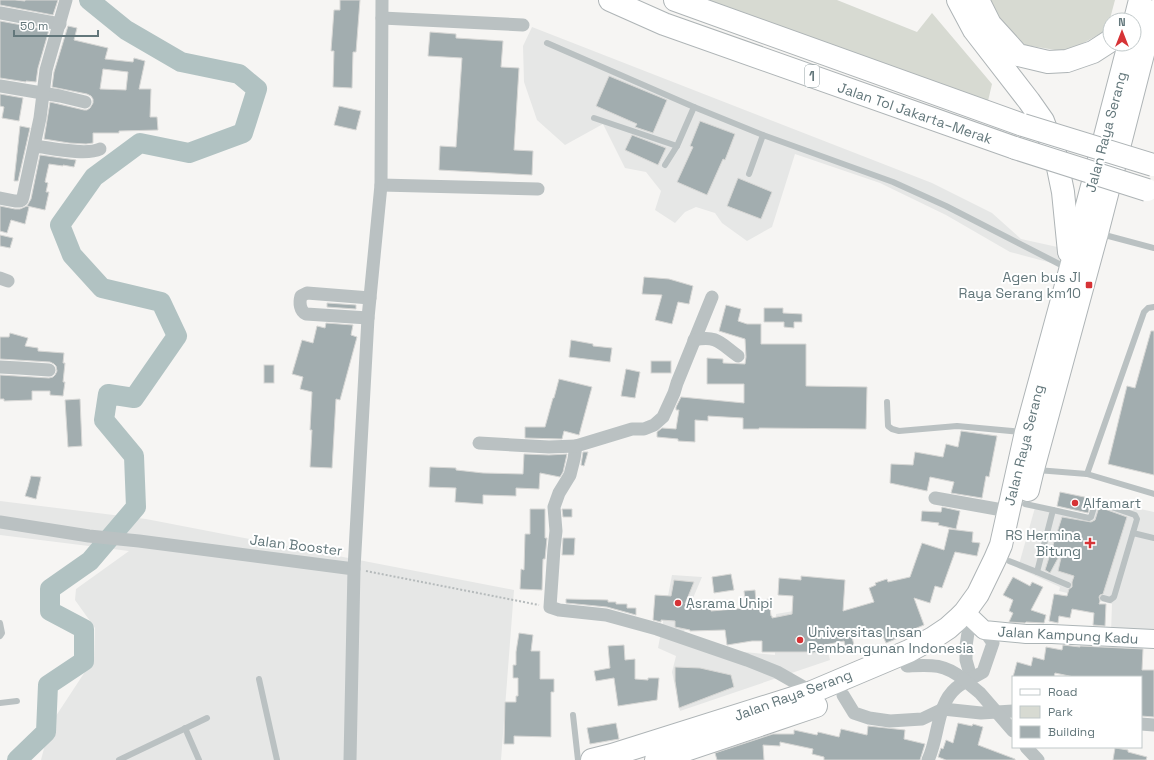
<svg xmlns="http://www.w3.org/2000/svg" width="1154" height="760" font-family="'Space Grotesk',sans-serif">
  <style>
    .built { fill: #e6e7e6 }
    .green { fill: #d7dad2 }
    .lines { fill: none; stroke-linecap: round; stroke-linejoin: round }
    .river { stroke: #b1c2c2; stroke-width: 20 }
    .building { fill: #a2adaf; stroke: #d7d7d5; fill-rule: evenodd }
    .secondary-casing { stroke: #adb5b7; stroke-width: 20 }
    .highway-casing { stroke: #aeb4b6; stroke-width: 24 }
    .path { stroke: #b5babb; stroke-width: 2; stroke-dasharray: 2 2; stroke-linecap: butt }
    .lane { stroke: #bac1c2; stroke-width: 6 }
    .street { stroke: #bac1c2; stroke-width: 13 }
    .secondary { stroke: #fff; stroke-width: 18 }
    .highway { stroke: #fff; stroke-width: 22 }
    .highway-bridge-casing { stroke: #aeb4b6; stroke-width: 24; stroke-linecap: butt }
    .street-bridge { stroke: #bac1c2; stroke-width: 13 }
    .highway-bridge { stroke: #fff; stroke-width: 22 }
    .poi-dot { fill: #d63336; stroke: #fff; stroke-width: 1.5 }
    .labels { text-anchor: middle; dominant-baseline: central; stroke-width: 4; stroke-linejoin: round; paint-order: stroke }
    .shield { fill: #fff; stroke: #92a0a3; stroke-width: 1 }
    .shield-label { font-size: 13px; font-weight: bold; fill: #63777b }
    .street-label { font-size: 14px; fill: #63777b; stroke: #fff }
    .poi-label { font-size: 14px; fill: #63777b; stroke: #fff; text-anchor: start }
  </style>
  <rect width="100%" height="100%" fill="#f6f5f3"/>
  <g class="built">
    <path d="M532,27L932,183L992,213L1021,239L1062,248L1063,266L1010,252L946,215L880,183L795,154L772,227L747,241L722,223L715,213L696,207L685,212L675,223L655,210L661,191L646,172L625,168L603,124L565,145L537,120L524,82L523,46Z"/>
    <path d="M1095,499L1154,512V636L1111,633L1112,604L1059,591L1060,587L1018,568L1036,504L1092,517Z"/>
    <path d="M0,501L146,519L514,590L501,760H41L50,725L94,658L95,628L75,600L76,589L129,551L0,535Z"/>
    <path d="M672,575L702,577L693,598L684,632L725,650L775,655L776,614L817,607L830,660L680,711L672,672L676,656L658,648Z"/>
  </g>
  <g class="green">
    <path d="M708,0H837L917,32L932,13L992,84L988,101L721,6Z"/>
    <path d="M982,0H1115L1107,30L1067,52L1025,45L985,12Z"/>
  </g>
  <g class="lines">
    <path class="river" d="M17,760L46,732L48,685L84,661V629L50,611V589L90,561L136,507L134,456L104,420L108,394L134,398L177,336L161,302L102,288L72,255L60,225L94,177L140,143L189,153L243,133L257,89L239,74L181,62L126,30L89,0"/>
  </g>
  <g class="building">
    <path d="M0,0H15L25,1V0H58L53,15L0,5Z"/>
    <path d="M340,0H360L356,52H353L352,88L333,87L334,51H331L334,10H340Z"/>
    <path d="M0,21L49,30L38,68L36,82L26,81V82L0,78Z"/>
    <path d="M68,26L77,28L74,40L108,48L105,59L133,62L134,58L145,61L139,89H151L150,117H157L158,130L119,131V133H93V143L86,144L69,143L44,139L50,102L84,110H87L90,108L93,103V99L91,96L87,94L52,87L54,72ZM103,69L128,72L126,90L100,89Z"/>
    <path d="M430,32L456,34V38L503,41L501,67L519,68L514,150L533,151L532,175L439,170L440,146L456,147L462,58L428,56Z"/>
    <path d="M609,76L667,100L653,133L635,127L637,124L596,106Z"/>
    <path d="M0,94L23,98L19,121L2,118L4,107L0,106Z"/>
    <path d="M339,106L361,111L356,130L334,125Z"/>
    <path d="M700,121L735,134L725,160L723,159L707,195L677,182L693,147L690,146Z"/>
    <path d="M20,126L30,128L18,181H14Z"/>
    <path d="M632,135L653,143L666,148L658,165L625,150Z"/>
    <path d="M40,155L76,160L74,167L63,165V166L49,164L45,182L48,183L46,192H49L45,210L27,206L31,199Z"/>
    <path d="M738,178L772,192L761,219L727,206Z"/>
    <path d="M0,206L15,209H20L27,206L29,207L25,224L11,220L7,233L0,231Z"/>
    <path d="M0,235L13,238L10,248L0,246Z"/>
    <path d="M644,277L669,279L693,286L689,304L678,302L672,324L655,320L662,295L642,294Z"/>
    <path d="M327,303L356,305V309L327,307Z"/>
    <path d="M726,305L741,309L738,321L747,324H761V344H806V386L867,387L866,429L759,428V429H743V418L708,416V421L695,420V442L678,441V439L657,437V432L662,428L676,429L679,410H676V407L681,397L744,403V384H707V358L723,359V363L745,364L746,357L745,339L719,331Z"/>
    <path d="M764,308H783V313L802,314V322H794V328L784,327V322H764Z"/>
    <path d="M326,323L353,325L351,335L357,337L340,400L336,399L332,468L310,467L312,430H310L312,392L300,389L303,377L292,374L302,340L313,343L317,326L325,328Z"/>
    <path d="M1151,331H1154V475L1108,464L1127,386L1135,388Z"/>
    <path d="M10,333L28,338L25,346L38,348V351L64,353L63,363H65L63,382H65L63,396L50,395V391H32V400L4,401V399H0V375L49,378L53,377L55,375L57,371L56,366L54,364L50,362L0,359V337H9Z"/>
    <path d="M571,340L593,344V346L612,348L610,362L569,357Z"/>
    <rect x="651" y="361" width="20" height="12"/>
    <rect x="264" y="365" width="10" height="18"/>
    <path d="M626,369L640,372L635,398L621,396Z"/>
    <path d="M559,379L592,387L579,435L564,431L562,439L525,438V427H545L553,398H554Z"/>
    <path d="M80,399L82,446L68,447L65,400Z"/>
    <path d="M961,431L997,436L989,477L986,476L982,498L951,493L954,482L930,477L927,491L890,483L891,464L913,465L915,452L943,457L946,444L958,447Z"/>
    <path d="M583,452H588L584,466L581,465Z"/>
    <path d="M524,454L549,455L567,454L563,472L560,477L540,473L539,489L516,488V496L483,495V504L455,502L456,488L429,487L430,467L456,468V470L483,473L523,474Z"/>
    <path d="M31,476L41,477L36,499L25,496L28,487Z"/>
    <path d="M1060,492L1094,499L1091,503L1088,513L1057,506Z"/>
    <path d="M942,507L960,511L956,529L938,525L939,523L921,521L922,511L941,512Z"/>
    <path d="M1099,507L1127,517L1103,594L1100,595L1099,597L1100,601L1099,604H1106L1105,626L1093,625L1094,613L1072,609L1070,618L1059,616L1058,623L1049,621L1054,594L1067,596L1069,589L1072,587V582L1074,576L1058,571L1063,549L1050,573L1045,570L1062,517L1091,522L1095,520Z"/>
    <path d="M530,509H545V538H547L545,559H543L542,590L520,589L521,569L524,570L525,534H530Z"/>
    <path d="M562,509H572V517H563Z"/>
    <path d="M949,529L973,532L972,542L980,543L977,556L955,552L942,588L935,586L930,603L914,598L924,625L902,634L903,636L886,643L880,629L852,637L855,649L846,650L844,641L820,646L821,651L808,654V652H762V641H752L727,645L725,630L690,631V630L675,627V621L661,620V622L653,620L655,595L671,596L674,580L694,582L685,604H711V611L746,608L744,591L755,590L756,601L769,599L771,616H772V618L792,614L793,596L778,595L779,578L801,580V576L845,580L843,611L874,602L869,588L876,585L875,583L887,579L888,582L910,577L922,543L944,550Z"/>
    <path d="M563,538H575L574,555H562Z"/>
    <path d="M731,574L734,590L714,593L712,577Z"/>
    <path d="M1013,577L1030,586L1032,582L1043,587L1031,610L1046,615L1044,623L1026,622L1025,623L1009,622L1013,613L1009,611L1013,600L1003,595Z"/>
    <path d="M566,599L608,600V602H616V604H627V608H636V615L607,607L566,603Z"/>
    <path d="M519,633L533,635L531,651H540V679H554V692H551V737L514,736V744H504L505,702H516V696H518V678H513V665H516V652Z"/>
    <path d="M624,645L625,660L635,659V679L648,680V678H659L657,700L618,706L614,678L596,681L594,671L610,668L608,646Z"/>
    <path d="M1063,645L1080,647V646L1143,649L1142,670H1154V717L1141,716V677H1074L1055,673L1054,677H1013L1017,662L1031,666L1033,657L1044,660L1046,647L1062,650Z"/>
    <path d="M675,667L700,668L731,675L734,687L679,708L675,681Z"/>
    <path d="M616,723L619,739L590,744L587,728Z"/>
    <path d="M958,723L972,726L973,724L983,727L978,745L1015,759V760H946L938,757L941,748L943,749L946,740L953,743Z"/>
    <path d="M868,726L905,730L904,739L925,744L920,760H824V757L812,754L813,749L780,742V746L763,745L764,760H717L715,753L773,734H794V730L817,735L818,732L839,737L841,729L867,735Z"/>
    <path d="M1115,748L1128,750V752L1147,757L1146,760H1113Z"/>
  </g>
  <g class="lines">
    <defs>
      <path id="secondary" d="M965,612L984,630L1026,634H1052L1154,639"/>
      <g id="highway">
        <path d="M610,0L664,24L1015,148"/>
        <path d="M675,0L1023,125"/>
        <path d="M958,0L974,30L1029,101L1043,121L1055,153L1063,192L1069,252"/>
        <path d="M978,0L990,24L1018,55L1048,62L1067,61L1093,52L1110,41"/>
        <path d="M1134,24L1140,0"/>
        <path d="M1028,490L1033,469L1097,233L1154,11"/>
        <path d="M592,760L612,755L812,692L909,651L933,638L948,628L958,619L965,612L978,594L995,559L1001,545L1026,432L1071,267L1129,44"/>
        <path d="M656,760L816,706"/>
      </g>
    </defs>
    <use href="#secondary" class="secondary-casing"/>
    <use href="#highway" class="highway-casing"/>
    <path class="path" d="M366,571L539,605"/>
    <g class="lane">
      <path d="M547,43L694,107L763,135L893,182L946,206L1067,268"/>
      <path d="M594,118L677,146"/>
      <path d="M665,165L677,146L694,107"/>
      <path d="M749,174L763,135"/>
      <path d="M1101,234L1154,248"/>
      <path d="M887,402L888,426L892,429L899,431L957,426L1022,432"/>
      <path d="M1037,470L1087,474L1154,494"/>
      <path d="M1087,474L1144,312L1148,308L1154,307"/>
      <path d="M1053,510L1089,518L1091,517L1095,504L1097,502L1135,515L1137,519L1114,597L1110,600L1103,598"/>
      <path d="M1133,533L1154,538"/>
      <path d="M1009,561L1037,572L1053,510L1025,504"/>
      <path d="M1037,572L1068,585"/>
      <path d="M0,623L2,633L0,636"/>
      <path d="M259,679L277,760"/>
      <path d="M0,703L17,701"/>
      <path d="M573,715L578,760"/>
      <path d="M185,728L199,760"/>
      <path d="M119,760L207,718"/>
    </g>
    <g class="street">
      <path d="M0,13L60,24"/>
      <path d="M382,18L523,25"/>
      <path d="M0,86L60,96L85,102"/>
      <path d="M35,146C51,148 86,156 100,149"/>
      <path d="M381,185L538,189"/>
      <path d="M0,198L15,201H20L22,200L23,197L40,118L46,70L66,0"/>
      <path d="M0,278L8,281"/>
      <path d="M712,297L677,383L674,393L663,417L654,425L644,429H632L576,446L574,459L570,475L559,493L554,507L556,531L554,549L550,607L559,610L606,615L657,629L747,660L777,672L812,692"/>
      <path d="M368,318L306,314C300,311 299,303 301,296L307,293L370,298"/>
      <path d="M694,340C717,335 720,343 738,356"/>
      <path d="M0,367L19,368L49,370"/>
      <path d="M479,443L549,447L576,446"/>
      <path d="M935,498L1008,511"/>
      <path d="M0,522L89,536L139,541L354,569L350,760"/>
      <path d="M354,569L368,318L381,185L382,0"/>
      <path d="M969,626L966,646V660L970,674"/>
      <path d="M907,666C930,665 943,663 963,679"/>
      <path d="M843,695L854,713L869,718L890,721L922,719L943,709L981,713L1013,711"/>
      <path d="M1141,724L1154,725"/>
      <path d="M1026,747L1038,760"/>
      <path d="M928,760C939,738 936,705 956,688C964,681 975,677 983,672L993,643L984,630"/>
    </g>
    <use href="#secondary" class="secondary"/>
    <use href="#highway" class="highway"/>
    <defs>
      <g id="highway-bridge">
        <path d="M1023,125L1153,165"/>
        <path d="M1015,148L1147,190"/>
      </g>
    </defs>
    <use href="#highway-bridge" class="highway-bridge-casing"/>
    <path class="street-bridge" d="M963,679L980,693L1013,731"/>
    <use href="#highway-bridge" class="highway-bridge"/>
  </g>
  <g class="poi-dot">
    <rect x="1085" y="281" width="8" height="8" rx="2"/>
    <circle cx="1075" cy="503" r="4"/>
    <path d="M1088 537h4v4h4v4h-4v4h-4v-4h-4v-4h4z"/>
    <circle cx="678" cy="603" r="4"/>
    <circle cx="800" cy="640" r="4"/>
  </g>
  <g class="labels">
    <rect class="shield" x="805" y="65" width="14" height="22" rx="3"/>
    <g class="shield-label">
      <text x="812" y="76">1</text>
    </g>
    <g class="street-label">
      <text transform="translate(915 113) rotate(19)">Jalan Tol Jakarta–Merak</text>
      <text transform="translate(1106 132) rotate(-75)">Jalan Raya Serang</text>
      <text transform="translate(1024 445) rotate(-76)">Jalan Raya Serang</text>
      <text transform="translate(296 545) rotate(7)">Jalan Booster</text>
      <text transform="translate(1068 635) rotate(3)">Jalan Kampung Kadu</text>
      <text transform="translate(793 695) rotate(-20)">Jalan Raya Serang</text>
    </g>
    <g class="poi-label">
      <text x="1081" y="277" text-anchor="end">Agen bus Jl<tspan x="1081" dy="16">Raya Serang km10</tspan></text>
      <text x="1083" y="503">Alfamart</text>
      <text x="1081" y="535" text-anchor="end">RS Hermina<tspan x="1081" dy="16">Bitung</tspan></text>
      <text x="686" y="603">Asrama Unipi</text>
      <text x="808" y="632">Universitas Insan<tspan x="808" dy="16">Pembangunan Indonesia</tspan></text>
    </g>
  </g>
  <rect x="1012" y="676" width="130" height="72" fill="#ffffff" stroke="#c1c9ca"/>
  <rect x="1020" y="689" width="20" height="6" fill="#ffffff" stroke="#c1c9ca"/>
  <text x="1048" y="696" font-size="12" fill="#63777b">Road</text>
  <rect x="1020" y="706" width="20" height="12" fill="#d7dad2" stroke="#c1c9ca"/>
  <text x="1048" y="716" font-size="12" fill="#63777b">Park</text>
  <rect x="1020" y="726" width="20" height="12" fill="#a2adaf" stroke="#c1c9ca"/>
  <text x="1048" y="736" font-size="12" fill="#63777b">Building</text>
  <g transform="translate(1122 32)"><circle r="19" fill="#ffffff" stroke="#c1c9ca"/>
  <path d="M0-3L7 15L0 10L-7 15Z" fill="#d63336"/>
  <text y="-6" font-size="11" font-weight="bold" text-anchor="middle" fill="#63777b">N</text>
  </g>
  <path d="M14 30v6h84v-6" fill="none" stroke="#63777b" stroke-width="2"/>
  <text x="20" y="30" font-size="12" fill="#63777b" stroke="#ffffff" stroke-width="3" paint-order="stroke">50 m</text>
</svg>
